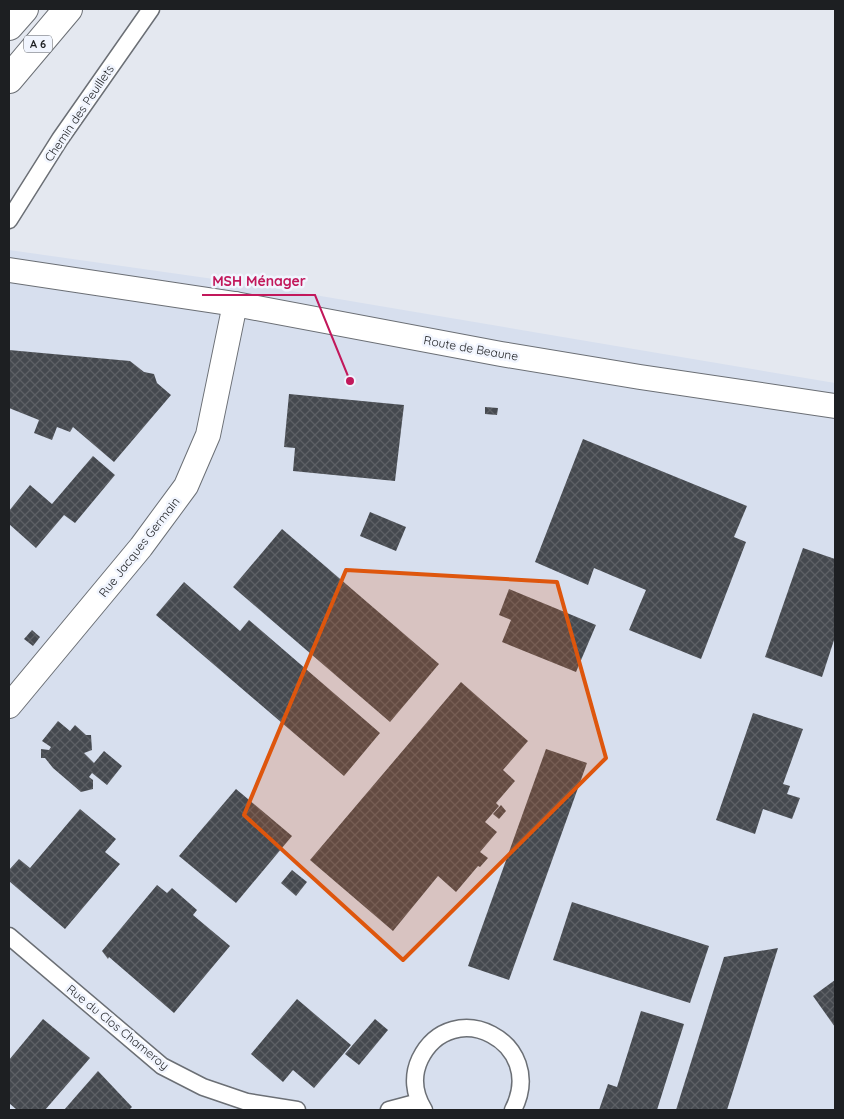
<svg xmlns="http://www.w3.org/2000/svg" width="844" height="1119" font-family="Quicksand,sans-serif">
  <style>
    .built { fill: #d7dfee }
    .building { fill: url(#building-cross-hatch) }
    .lines { fill: none; stroke-linecap: round; stroke-linejoin: round }
    .street-casing { stroke: #6b6f75; stroke-width: 19 }
    .secondary-casing { stroke: #6b6f75; stroke-width: 26 }
    .highway-casing { stroke: #6b6f75; stroke-width: 30 }
    .street { stroke: #fff; stroke-width: 16 }
    .secondary { stroke: #fff; stroke-width: 24 }
    .highway { stroke: #fff; stroke-width: 28 }
    .marked { fill: #de560d; fill-opacity: 0.2; stroke: #de560d; stroke-width: 4; stroke-linejoin: round }
    .labels { text-anchor: middle; dominant-baseline: central; stroke-width: 5; stroke-linejoin: round; paint-order: stroke }
    .shield { fill: #f1f5fe; stroke: #5d5f64; stroke-width: 1 }
    .shield-label { font-size: 11px; font-weight: bold; fill: #1d1f22 }
    .street-label { font-size: 12px; fill: #1d1f22; stroke: #f1f5fe }
    .leader { fill: none; stroke: #c2185b; stroke-width: 2 }
    .callout-dot { fill: #c2185b; stroke: #f1f5fe; stroke-width: 2 }
    .callout-label { font-size: 14px; text-anchor: middle; font-weight: bold; fill: #c2185b; stroke: #f1f5fe; stroke-width: 5; stroke-linejoin: round; paint-order: stroke }
  </style>
  <defs>
    <pattern id="building-cross-hatch" width="8" height="8" patternUnits="userSpaceOnUse" patternTransform="scale(1.25)"><rect width="8" height="8" fill="#45494f"/><path d="M0 0l8 8M0 8l8-8" fill="none" stroke="#5d6065"/></pattern>
  </defs>
  <rect width="100%" height="100%" fill="#e4e8f0"/>
  <path class="built" d="M9,250L249,284L835,383V1110H9Z"/>
  <g class="building">
    <path d="M9,350L130,361L144,372L154,374L157,383L171,395L114,462L73,427L70,432L57,427L52,440L34,433L39,420L9,408Z"/>
    <path d="M289,394L404,405L395,481L293,471L295,448L284,447Z"/>
    <path d="M485,407L498,408L497,415L485,414Z"/>
    <path d="M583,439L747,506L734,537L746,542L701,659L629,630L646,590L594,568L588,585L535,562Z"/>
    <path d="M93,456L115,475L75,523L64,515L36,548L9,524V511L30,485L52,504Z"/>
    <path d="M370,512L406,527L396,551L360,536Z"/>
    <path d="M282,529L439,664L390,722L233,587Z"/>
    <path d="M803,548L835,559V637L822,677L765,657Z"/>
    <path d="M184,582L240,631L249,620L380,733L344,776L156,615Z"/>
    <path d="M509,589L596,625L576,672L502,642L511,620L499,615Z"/>
    <path d="M32,630L40,637L33,646L24,639Z"/>
    <path d="M461,682L528,741L503,770L515,781L496,803L499,806L485,822L497,832L480,852L488,858L480,867L478,866L456,892L438,876L393,931L310,860Z"/>
    <path d="M753,713L803,729L783,784L790,786L787,794L800,798L792,819L763,809L755,834L716,820Z"/>
    <path d="M58,721L70,731L75,725L86,735H91L92,750L84,753L94,763L104,751L122,766L107,785L92,773L89,777L93,780V789L81,792L53,768L45,758H41V749L49,750L51,747L42,741Z"/>
    <path d="M546,749L587,763L509,980L468,966Z"/>
    <path d="M236,789L292,836L236,903L179,856Z"/>
    <path d="M501,805L506,811L499,819L493,814Z"/>
    <path d="M80,809L116,839L105,852L120,864L65,929L9,881V870L19,859L30,868Z"/>
    <path d="M292,870L307,882L296,896L281,883Z"/>
    <path d="M157,885L167,893L172,888L197,910L193,915L230,946L174,1013L109,957L108,959L102,951Z"/>
    <path d="M572,902L709,946L690,1003L553,960Z"/>
    <path d="M778,948L727,1110H676L724,957Z"/>
    <path d="M835,980V1027L813,996Z"/>
    <path d="M297,999L351,1045L314,1088L293,1070L283,1082L251,1054Z"/>
    <path d="M641,1011L684,1024L657,1110H599L608,1084L617,1087Z"/>
    <path d="M43,1019L90,1058L45,1110H17L9,1103V1060Z"/>
    <path d="M375,1019L388,1030L359,1065L345,1054Z"/>
    <path d="M98,1071L132,1107L129,1110H64Z"/>
  </g>
  <g class="lines">
    <defs>
      <g id="street">
        <path d="M9,220L60,139L151,9"/>
        <path d="M9,936L162,1066L203,1087L247,1102L297,1110"/>
        <path d="M389,1110L419,1102"/>
        <path d="M424,1110C414,1094 412,1076 420,1059C452,994 548,1042 513,1110"/>
      </g>
      <g id="secondary">
        <path d="M9,270L235,304L501,354L640,377L835,406"/>
        <path d="M9,706L141,547L186,486L208,435L235,304"/>
      </g>
      <g id="highway">
        <path d="M9,26L24,9"/>
        <path d="M9,79L68,9"/>
      </g>
    </defs>
    <use href="#street" class="street-casing"/>
    <use href="#secondary" class="secondary-casing"/>
    <use href="#highway" class="highway-casing"/>
    <use href="#street" class="street"/>
    <use href="#secondary" class="secondary"/>
    <use href="#highway" class="highway"/>
  </g>
  <path class="marked" d="M346,570L557,582L606,758L403,960L244,815Z"/>
  <g class="labels">
    <rect class="shield" x="24" y="35.5" width="28" height="17" rx="4"/>
    <g class="shield-label">
      <text x="38" y="44">A 6</text>
    </g>
    <g class="street-label">
      <text transform="translate(79 113) rotate(-56)">Chemin des Peuillets</text>
      <text transform="translate(471 348) rotate(10)">Route de Beaune</text>
      <text transform="translate(139 547) rotate(-52)">Rue Jacques Germain</text>
      <text transform="translate(118 1027) rotate(39)">Rue du Clos Chameroy</text>
    </g>
  </g>
  <path class="leader" d="M350 381L315 295H202"/>
  <circle class="callout-dot" cx="350" cy="381" r="5"/>
  <g class="callout-label">
    <text x="259" y="286">MSH Ménager</text>
  </g>
  <rect width="844" height="1119" fill="none" stroke="#1d1f22" stroke-width="20"/>
</svg>
